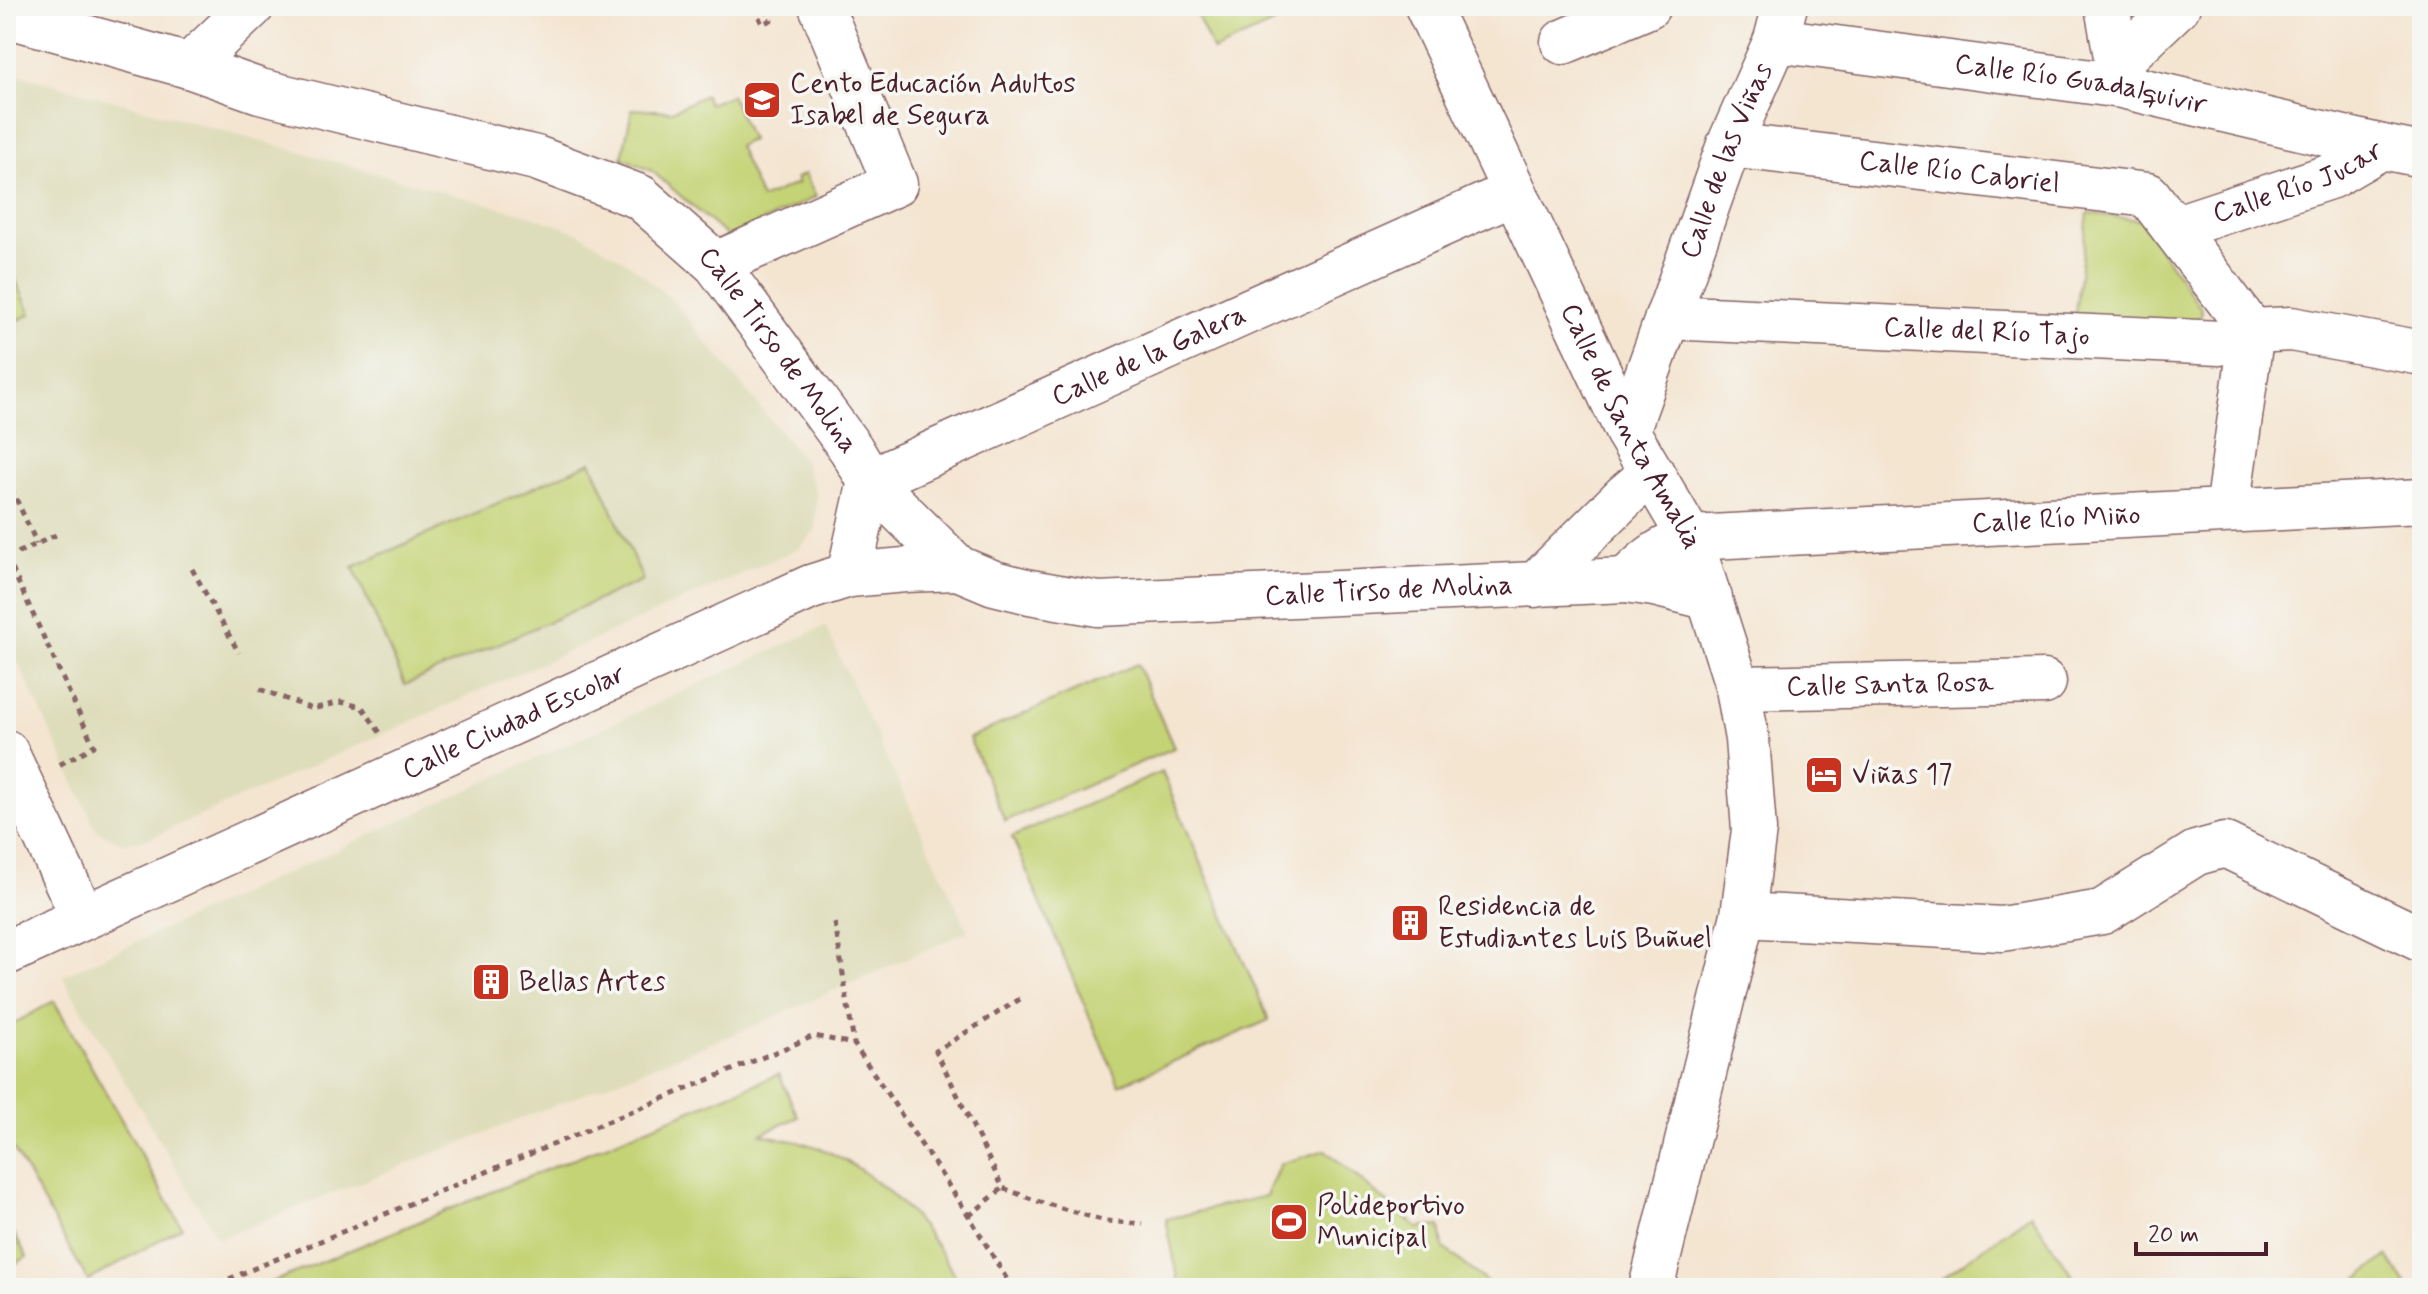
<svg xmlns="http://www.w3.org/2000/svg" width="2428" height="1294" font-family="Mynerve,sans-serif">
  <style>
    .built { fill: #deddbb }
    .green { fill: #c4d375; stroke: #877950; stroke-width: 2 }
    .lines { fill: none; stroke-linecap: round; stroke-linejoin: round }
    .minor-casing { stroke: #866465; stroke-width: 47 }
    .path { stroke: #866465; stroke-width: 5; stroke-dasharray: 6 6; stroke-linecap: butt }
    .minor { stroke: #fff; stroke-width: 44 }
    .labels { text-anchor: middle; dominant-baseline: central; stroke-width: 7; stroke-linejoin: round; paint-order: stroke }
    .poi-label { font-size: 28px; fill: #4a1f2b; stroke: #f6f6f2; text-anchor: start }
    .street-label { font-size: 28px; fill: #4a1f2b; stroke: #f6f6f2 }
  </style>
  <rect width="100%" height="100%" fill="#f6f6f2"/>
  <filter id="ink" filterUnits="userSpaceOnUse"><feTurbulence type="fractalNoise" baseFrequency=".0125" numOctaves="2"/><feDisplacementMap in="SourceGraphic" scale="16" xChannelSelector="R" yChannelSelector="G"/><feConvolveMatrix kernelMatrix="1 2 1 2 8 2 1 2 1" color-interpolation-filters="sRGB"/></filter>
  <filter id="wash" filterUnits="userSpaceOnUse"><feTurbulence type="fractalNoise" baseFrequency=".006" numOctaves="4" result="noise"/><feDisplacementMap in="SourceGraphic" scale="32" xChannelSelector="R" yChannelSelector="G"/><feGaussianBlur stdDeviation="1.8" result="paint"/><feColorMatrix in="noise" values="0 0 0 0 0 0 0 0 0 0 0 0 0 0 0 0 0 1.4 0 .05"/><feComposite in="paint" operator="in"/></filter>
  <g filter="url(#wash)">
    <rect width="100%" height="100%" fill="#f4e5d1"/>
    <g class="built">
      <path d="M6,71L535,217L579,233L631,265L672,300L804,461L816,493V529L799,548L148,839L122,843L97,831L6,637Z"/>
      <path d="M825,626L968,931L757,1025L218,1239L62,976Z"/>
    </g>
    <g class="green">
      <path d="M1193,6H1313L1213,51Z"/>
      <path d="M705,95L709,104L731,95L751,140L738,146L761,199L798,183L796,178L805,174L816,197L728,237L652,171L622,158L632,109L672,111Z"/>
      <path d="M2088,213L2140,220L2202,310L2199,325L2074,320Z"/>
      <path d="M6,259L31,314L6,326Z"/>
      <path d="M591,462L643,580L405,685L353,567Z"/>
      <path d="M1137,664L1174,748L1005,821L969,738Z"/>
      <path d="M1162,772L1269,1020L1119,1085L1012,837Z"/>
      <path d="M54,1001L182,1227L88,1281L6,1136V1028Z"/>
      <path d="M779,1074L798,1117L761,1134C780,1139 803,1141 822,1149C882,1175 933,1228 960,1288H258Z"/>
      <path d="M1325,1150L1417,1228L1440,1226L1443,1247L1489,1284L1490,1288H1180L1166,1219L1266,1196L1280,1164Z"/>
      <path d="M2031,1214L2081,1288H1928Z"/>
      <path d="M6,1220L27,1257L6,1269Z"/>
      <path d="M2387,1256L2409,1288H2346Z"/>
    </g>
  </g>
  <g filter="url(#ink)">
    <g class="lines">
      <defs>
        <g id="minor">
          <path id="s1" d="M1427,6L1627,431L1690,538L1738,688L1747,739L1754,830L1743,915L1651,1288"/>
          <path d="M2107,6L2121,84"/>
          <path id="s2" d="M6,15L189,66L260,91L536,158L640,197L716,264L851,449L870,481L958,568L994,583L1030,592L1098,604L1626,580L1654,584L1710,598"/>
          <path id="s3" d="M1776,40L2122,86L2382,147"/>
          <path d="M1563,42L1648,6"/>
          <path d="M2119,62L2178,6"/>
          <path d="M189,66L252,6"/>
          <path id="s4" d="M1729,145L2148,195L2252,331L2227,510"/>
          <path id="s5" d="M2174,228L2332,176L2382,147L2422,155"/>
          <path d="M716,264L895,184L821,6"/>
          <path id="s6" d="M1667,317L2220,343L2252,331L2291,329L2422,353"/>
          <path id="s7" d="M1627,431L1729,145L1776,40L1785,6"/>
          <path id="s8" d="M849,575L870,481L1514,192"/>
          <path id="s9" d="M1626,580C1649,558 1659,549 1690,538L2422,501"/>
          <path d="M1535,585L1626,495L1652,473"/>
          <path id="s10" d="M1738,688L2044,682"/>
          <path d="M6,752L83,917"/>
          <path d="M1743,915L2002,929L2102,912L2196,853L2225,845L2422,940"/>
          <path id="s11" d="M6,953L811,587L849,575L905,570L958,568"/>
        </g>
      </defs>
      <use href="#minor" class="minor-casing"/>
      <g class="path">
        <path d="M754,6L762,24L771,20L764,6"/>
        <path d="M6,477L37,544"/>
        <path d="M7,558L94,746L59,765"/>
        <path d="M7,558L60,533"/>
        <path d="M192,569L239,653"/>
        <path d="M260,689L312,709L341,702L362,707L381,734"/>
        <path d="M835,923L854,1044"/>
        <path d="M1020,999L936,1051L1003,1188L1037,1201L1105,1221L1143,1224"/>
        <path d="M969,1216L1003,1188"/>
        <path d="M207,1288L814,1036L854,1044L969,1216L1012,1288"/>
      </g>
      <use href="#minor" class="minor"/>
    </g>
  </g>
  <defs>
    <symbol id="school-square" viewBox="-11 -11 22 22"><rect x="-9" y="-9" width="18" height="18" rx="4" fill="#c8321e" stroke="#f6f6f2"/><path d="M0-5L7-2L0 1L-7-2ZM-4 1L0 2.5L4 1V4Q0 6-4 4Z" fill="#fff"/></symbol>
    <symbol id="hotel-square" viewBox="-11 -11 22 22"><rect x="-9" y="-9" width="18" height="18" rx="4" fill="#c8321e" stroke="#f6f6f2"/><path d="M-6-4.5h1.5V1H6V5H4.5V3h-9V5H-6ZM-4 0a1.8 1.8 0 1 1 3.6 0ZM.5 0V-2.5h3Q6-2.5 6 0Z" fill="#fff"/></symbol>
    <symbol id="building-square" viewBox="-11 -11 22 22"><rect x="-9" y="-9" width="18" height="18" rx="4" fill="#c8321e" stroke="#f6f6f2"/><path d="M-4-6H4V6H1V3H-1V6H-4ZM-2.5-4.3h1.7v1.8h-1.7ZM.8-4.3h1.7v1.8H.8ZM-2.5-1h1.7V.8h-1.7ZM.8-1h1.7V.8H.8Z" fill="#fff"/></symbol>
    <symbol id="stadium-square" viewBox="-11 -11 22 22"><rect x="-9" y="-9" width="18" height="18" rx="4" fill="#c8321e" stroke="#f6f6f2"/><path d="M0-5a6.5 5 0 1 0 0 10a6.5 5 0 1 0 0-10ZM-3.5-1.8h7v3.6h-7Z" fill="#fff"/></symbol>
  </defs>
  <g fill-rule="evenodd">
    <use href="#school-square" x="740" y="78" width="44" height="44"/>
    <use href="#hotel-square" x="1802" y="753" width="44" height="44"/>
    <use href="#building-square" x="1388" y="901" width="44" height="44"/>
    <use href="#building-square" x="469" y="960" width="44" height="44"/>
    <use href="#stadium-square" x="1267" y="1200" width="44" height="44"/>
  </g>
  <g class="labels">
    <g class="poi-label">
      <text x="790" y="84">Cento Educación Adultos<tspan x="790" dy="32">Isabel de Segura</tspan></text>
      <text x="1852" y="775">Viñas 17</text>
      <text x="1438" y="907">Residencia de<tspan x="1438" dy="32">Estudiantes Luis Buñuel</tspan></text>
      <text x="519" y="982">Bellas Artes</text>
      <text x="1317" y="1206">Polideportivo<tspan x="1317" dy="32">Municipal</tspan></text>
    </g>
    <g class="street-label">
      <text stroke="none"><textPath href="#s3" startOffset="308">Calle Río Guadalquivir</textPath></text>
      <text stroke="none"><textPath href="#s7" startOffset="288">Calle de las Viñas</textPath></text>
      <text stroke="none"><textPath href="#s4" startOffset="232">Calle Río Cabriel</textPath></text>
      <text stroke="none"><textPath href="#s5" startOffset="132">Calle Río Jucar</textPath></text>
      <text stroke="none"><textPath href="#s6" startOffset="320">Calle del Río Tajo</textPath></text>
      <text stroke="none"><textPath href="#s2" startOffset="868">Calle Tirso de Molina</textPath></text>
      <text stroke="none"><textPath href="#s8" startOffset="402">Calle de la Galera</textPath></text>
      <text stroke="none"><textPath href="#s1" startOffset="468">Calle de Santa Amalia</textPath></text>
      <text stroke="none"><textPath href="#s9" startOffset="444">Calle Río Miño</textPath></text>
      <text stroke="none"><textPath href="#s2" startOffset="1588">Calle Tirso de Molina</textPath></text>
      <text stroke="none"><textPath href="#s10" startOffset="152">Calle Santa Rosa</textPath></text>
      <text stroke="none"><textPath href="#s11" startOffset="558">Calle Ciudad Escolar</textPath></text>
    </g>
  </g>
  <rect width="2428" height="1294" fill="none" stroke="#f6f6f2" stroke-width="32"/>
  <path d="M2136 1242v12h130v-12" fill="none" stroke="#4a1f2b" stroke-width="4"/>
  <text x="2148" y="1242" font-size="24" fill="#4a1f2b" stroke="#f6f6f2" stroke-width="6" paint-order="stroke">20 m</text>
</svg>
